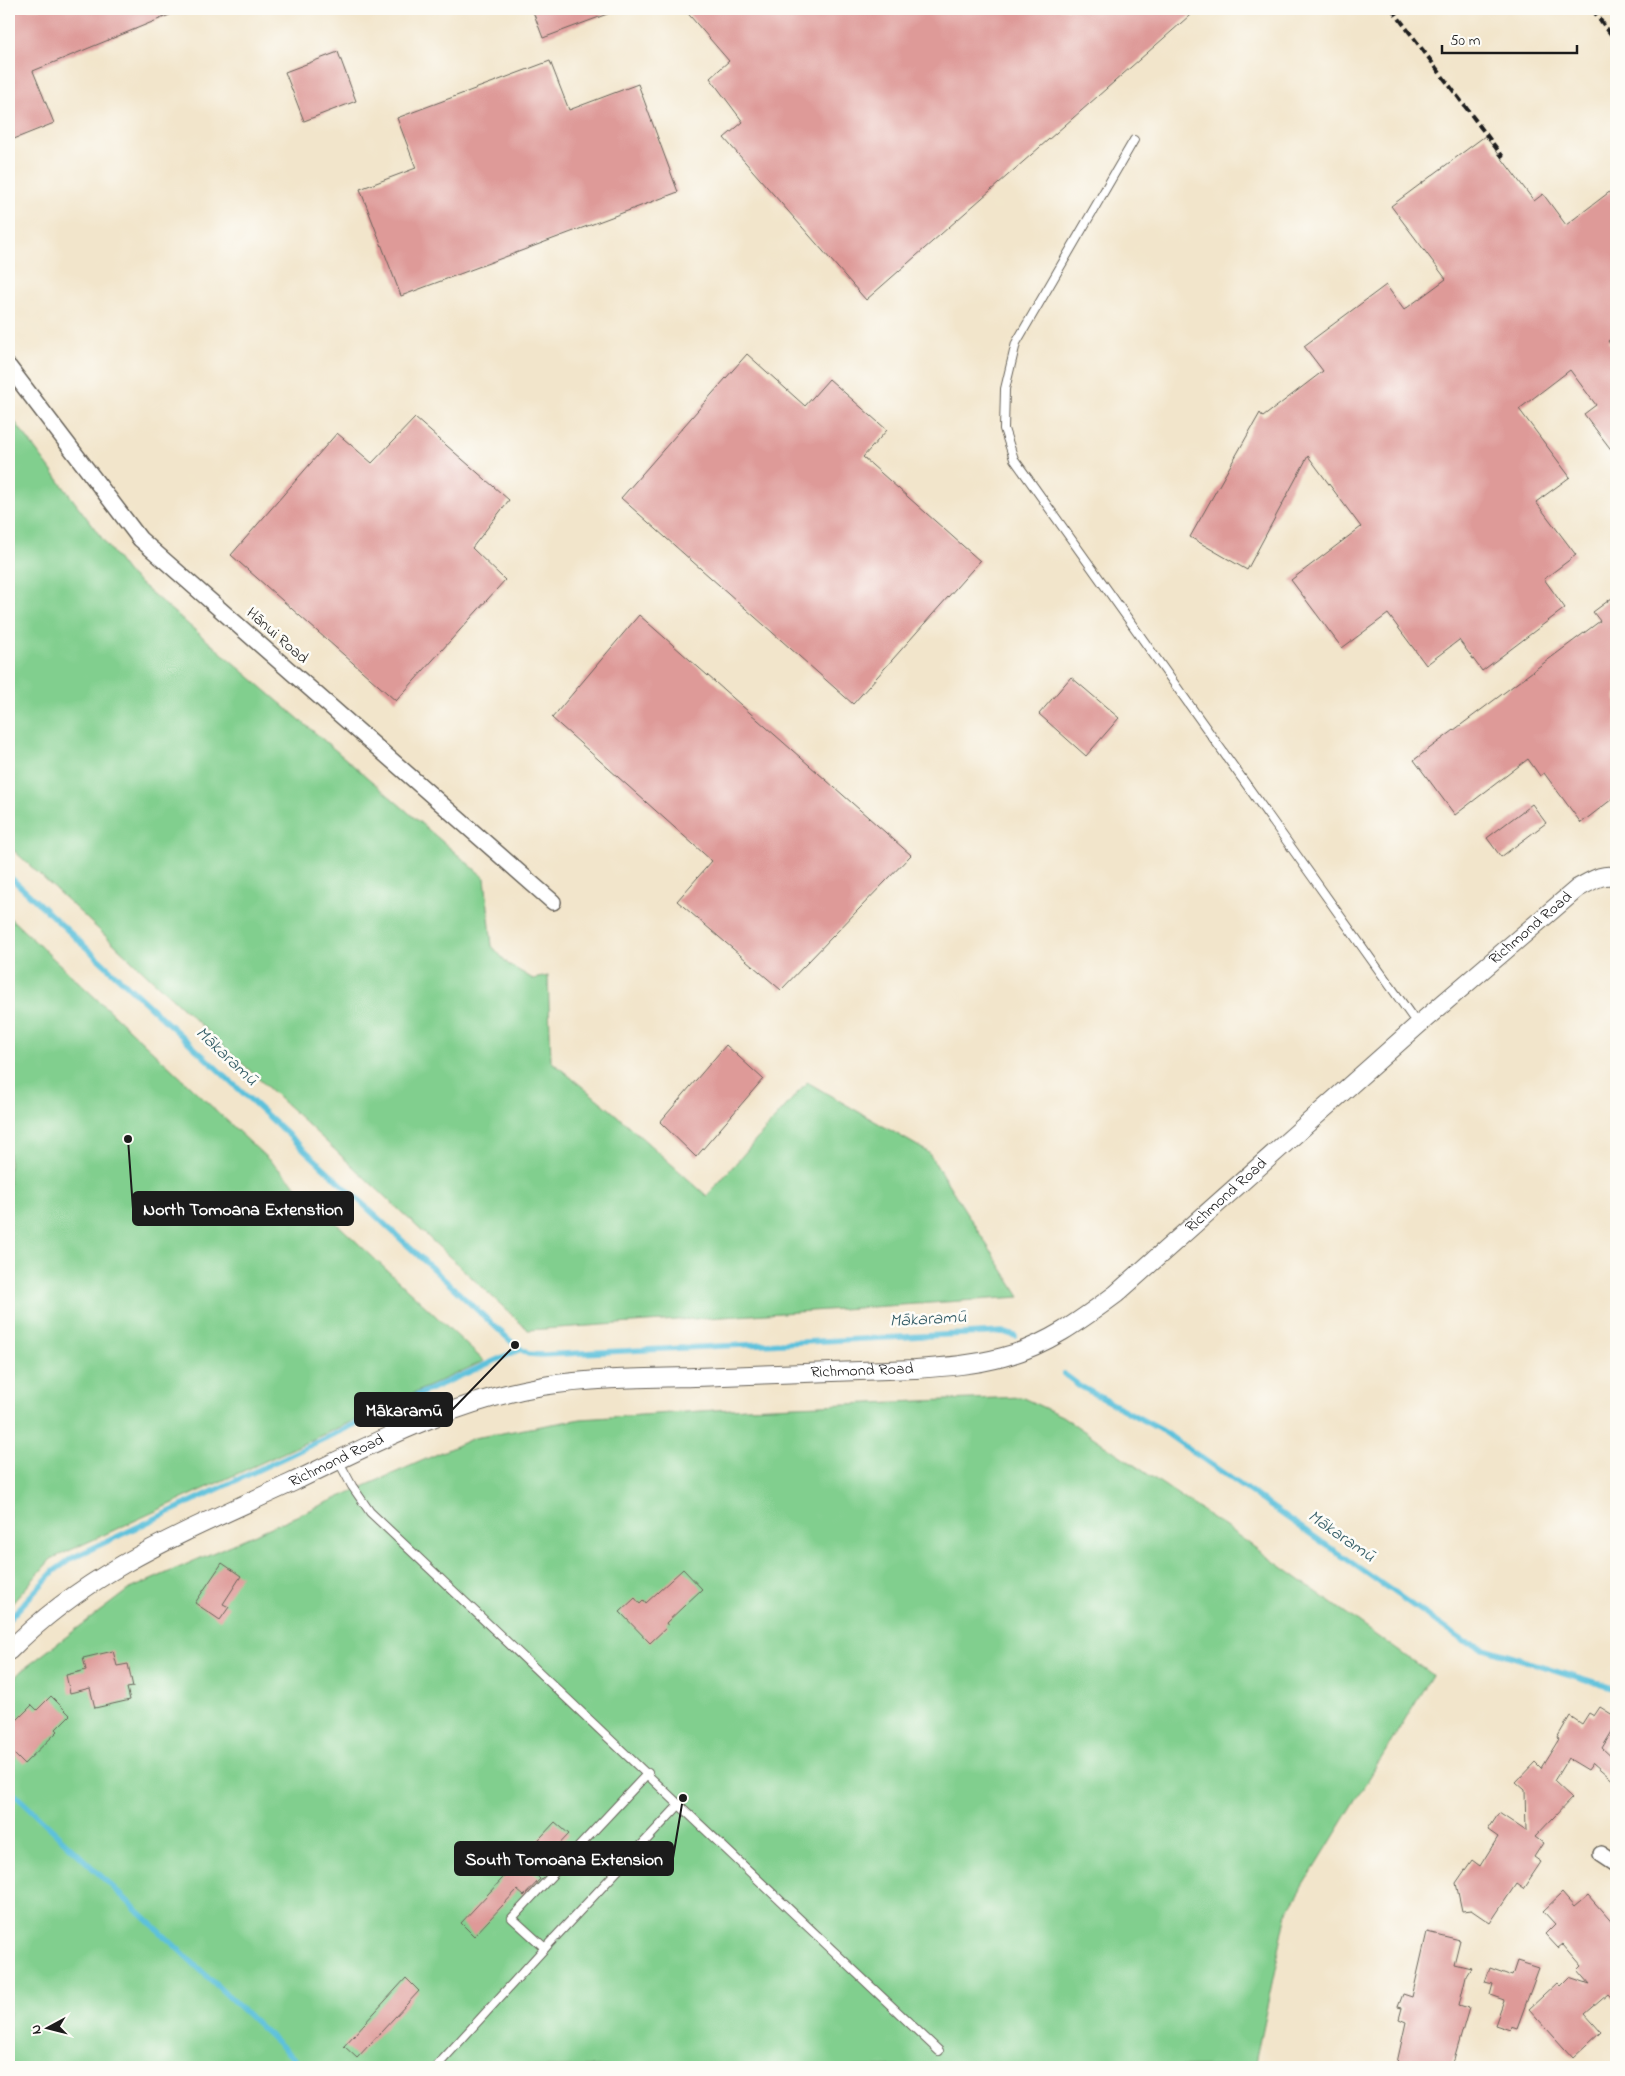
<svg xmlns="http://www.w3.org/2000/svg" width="1625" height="2076" font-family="'Indie Flower',sans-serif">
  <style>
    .green { fill: #81cf8e; stroke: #4e7655 }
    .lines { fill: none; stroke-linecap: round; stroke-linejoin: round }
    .stream { stroke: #5dc1db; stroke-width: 5.5 }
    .building { fill: #de9a98 }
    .service-casing { stroke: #676259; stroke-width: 10 }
    .minor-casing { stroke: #676259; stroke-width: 18 }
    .tertiary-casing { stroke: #676259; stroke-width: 20 }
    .service { stroke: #fff; stroke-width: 8 }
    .minor { stroke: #fff; stroke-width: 15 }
    .tertiary { stroke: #fff; stroke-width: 18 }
    .rail { stroke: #1c1c1c; stroke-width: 4; stroke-dasharray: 8 4; stroke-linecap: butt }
    .labels { text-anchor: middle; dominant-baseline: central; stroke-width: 5; stroke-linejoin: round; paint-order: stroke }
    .street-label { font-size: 16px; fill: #1c1c1c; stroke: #fdfcf7 }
    .water-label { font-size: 18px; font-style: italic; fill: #365e68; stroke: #fdfcf7 }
    .leader { fill: none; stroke: #1c1c1c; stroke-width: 2 }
    .callout-dot { fill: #1c1c1c; stroke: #fdfcf7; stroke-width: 2 }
    .callout { fill: #1c1c1c; stroke: #1c1c1c; stroke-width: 2 }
    .callout-label { font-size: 18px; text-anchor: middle; font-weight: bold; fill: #fff }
  </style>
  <rect width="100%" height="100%" fill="#fdfcf7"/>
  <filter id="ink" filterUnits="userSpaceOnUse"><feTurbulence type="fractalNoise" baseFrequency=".02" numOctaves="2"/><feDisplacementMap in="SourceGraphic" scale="10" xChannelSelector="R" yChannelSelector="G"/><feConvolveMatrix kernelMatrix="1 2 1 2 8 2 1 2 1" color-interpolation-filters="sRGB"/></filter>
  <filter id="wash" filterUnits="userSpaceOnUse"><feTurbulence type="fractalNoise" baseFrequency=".0096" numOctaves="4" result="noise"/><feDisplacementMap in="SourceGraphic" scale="20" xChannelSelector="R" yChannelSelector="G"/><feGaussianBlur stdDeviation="1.12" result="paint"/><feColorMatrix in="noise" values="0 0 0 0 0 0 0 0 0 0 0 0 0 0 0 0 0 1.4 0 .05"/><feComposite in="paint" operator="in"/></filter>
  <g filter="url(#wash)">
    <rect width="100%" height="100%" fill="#f2e5cb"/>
    <g class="green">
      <path d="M9,414L128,573L485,878L492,946L508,964L533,979L548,976L551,1061L613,1112L707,1196L807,1082L928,1152L1020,1297L528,1330L9,846Z"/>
      <path d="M9,917L484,1361L51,1559L9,1607Z"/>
      <path d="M1021,1397L1062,1416L1233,1532L1432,1675L1287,1913L1254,2067H9V1684L21,1671L128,1590L474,1438L581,1419L746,1408Z"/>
    </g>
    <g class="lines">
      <g class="stream">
        <path d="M9,876L515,1345L528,1354L542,1355L1003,1332L1015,1336"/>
        <path d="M1064,1374L1080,1386L1163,1431L1465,1642L1616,1689"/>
        <path d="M9,1619L54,1571L72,1558L404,1401L521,1349"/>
        <path d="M9,1789L303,2067"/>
      </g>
    </g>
    <g id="blocks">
      <g class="building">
        <path d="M9,9H184L33,71L54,123L9,141Z"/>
        <path d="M532,9H618V10L543,38Z"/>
        <path d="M684,9H1197L866,300L724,138L743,122L710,78L729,61Z"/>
        <path d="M338,52L356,101L304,121L285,72Z"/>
        <path d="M550,61L569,110L638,84L678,192L401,296L360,189L416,168L397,118Z"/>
        <path d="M1485,136L1534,201L1543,194L1566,225L1616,187V335L1608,341L1616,352V456L1584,414L1596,405L1570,370L1519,409L1570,477L1536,502L1576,555L1544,579L1565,608L1482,671L1459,640L1426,665L1388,614L1342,648L1291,580L1361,527L1308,456L1247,570L1190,537L1260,413L1263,417L1323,371L1304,346L1386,285L1404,310L1446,279L1391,206Z"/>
        <path d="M747,354L805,406L829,379L887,430L863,457L980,561L853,704L621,498Z"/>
        <path d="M415,418L509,500L472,548L505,580L396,701L231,555L337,433L372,463Z"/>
        <path d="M1616,595V796L1581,823L1544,773L1540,776L1528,759L1455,815L1414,760L1600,621L1593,612Z"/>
        <path d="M639,615L911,855L781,990L677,901L712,861L552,718Z"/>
        <path d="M1071,677L1119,718L1086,756L1039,714Z"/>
        <path d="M1532,804L1546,823L1501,857L1487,838Z"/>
        <path d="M726,1045L763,1079L696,1157L660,1122Z"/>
        <path d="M222,1563L241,1576L223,1604L229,1607L220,1620L195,1603Z"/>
        <path d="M683,1569L702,1589L666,1623L668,1626L650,1643L620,1612L635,1598L640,1604L644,1600L646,1603Z"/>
        <path d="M113,1651L117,1666L128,1664L133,1687L127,1688L130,1700L95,1708L90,1688L70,1693L66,1675L86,1670L83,1658Z"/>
        <path d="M51,1696L70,1715L56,1729L58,1731L24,1764L9,1749V1728L32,1705L37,1710Z"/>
        <path d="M1600,1707L1616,1717V1725L1602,1748L1616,1761V1783L1593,1763L1588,1770L1568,1758L1554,1781L1572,1798L1535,1837L1543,1843L1534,1857L1541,1862L1523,1889L1516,1884L1490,1923L1471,1910L1462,1911L1456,1883L1472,1860L1480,1866L1498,1837L1488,1830L1499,1813L1526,1831L1525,1790L1516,1782L1535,1762L1541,1768L1559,1739L1557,1738L1570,1716L1582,1724L1589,1713L1594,1716Z"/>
        <path d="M555,1822L569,1834L533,1872L540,1879L524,1896L517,1890L474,1936L461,1923Z"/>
        <path d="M1562,1893L1574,1907L1588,1895L1616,1927V2003L1608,1994L1585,2014L1601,2032L1573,2058L1529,2009L1557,1983L1560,1986L1569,1977L1590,1984L1578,1970L1582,1966L1563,1944L1558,1948L1545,1934L1555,1924L1543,1911Z"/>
        <path d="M1427,1932L1460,1940L1454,1964L1471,1968L1466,1976L1459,2005L1469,2008L1452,2067H1396L1406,2022L1399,2019L1402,2008L1398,2007L1403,1994L1412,1997Z"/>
        <path d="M1517,1961L1539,1968L1517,2028L1511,2026L1510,2030L1495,2025L1504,2000L1490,1995L1493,1984L1485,1982L1490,1968L1512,1976Z"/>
        <path d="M406,1978L419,1991L357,2058L344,2046Z"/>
      </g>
    </g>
  </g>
  <g filter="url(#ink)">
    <use href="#blocks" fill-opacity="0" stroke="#676259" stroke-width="1"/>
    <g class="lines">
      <defs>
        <g id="service">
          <path d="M1134,140L1016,343L1005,389L1004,429L1014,459L1418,1025"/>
          <path d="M338,1460L352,1486L370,1512L939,2051"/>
          <path d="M648,1773L512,1918L545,1948L680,1804"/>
          <path d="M436,2067L545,1948"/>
        </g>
        <g id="minor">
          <path d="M9,367L140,539L553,902"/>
          <path d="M1601,1854L1616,1864"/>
        </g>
        <g id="tertiary">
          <path id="s1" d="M9,1651C90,1568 190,1530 293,1482C374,1443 454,1401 543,1386C593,1378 644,1378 695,1377C768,1374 841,1372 915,1369C944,1367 974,1365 1003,1357C1046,1346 1081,1320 1116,1294L1418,1025L1578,888C1590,882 1603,872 1616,877"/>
        </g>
      </defs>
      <use href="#service" class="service-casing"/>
      <use href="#minor" class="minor-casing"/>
      <use href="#tertiary" class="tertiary-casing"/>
      <use href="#service" class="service"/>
      <use href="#minor" class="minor"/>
      <use href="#tertiary" class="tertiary"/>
      <g class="rail">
        <path d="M1392,9L1503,157"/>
        <path d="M1592,9L1616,41"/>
      </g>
    </g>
  </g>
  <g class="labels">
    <g class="street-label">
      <text transform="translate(277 636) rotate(41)">Hānui Road</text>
      <text stroke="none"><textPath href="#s1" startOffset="1746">Richmond Road</textPath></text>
      <text stroke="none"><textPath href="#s1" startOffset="1341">Richmond Road</textPath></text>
      <text stroke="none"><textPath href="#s1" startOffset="921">Richmond Road</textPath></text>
      <text stroke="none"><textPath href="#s1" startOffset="381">Richmond Road</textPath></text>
    </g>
    <g class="water-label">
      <text transform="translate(226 1057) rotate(43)">Mākaramū</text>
      <text transform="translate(928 1320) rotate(-3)">Mākaramū</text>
      <text transform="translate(1341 1537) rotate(35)">Mākaramū</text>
    </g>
  </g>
  <path class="leader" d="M128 1139L133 1209M515 1345L452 1410M683 1798L673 1858"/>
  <g class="callout-dot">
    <circle cx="128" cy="1139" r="5"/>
    <circle cx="515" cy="1345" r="5"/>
    <circle cx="683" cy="1798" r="5"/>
  </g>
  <g class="callout">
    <rect x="133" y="1192" width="220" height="33" rx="5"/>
    <rect x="355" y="1393" width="97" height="33" rx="5"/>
    <rect x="455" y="1842" width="218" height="33" rx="5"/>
  </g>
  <g class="callout-label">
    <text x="243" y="1215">North Tomoana Extenstion</text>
    <text x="404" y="1416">Mākaramū</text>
    <text x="564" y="1865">South Tomoana Extension</text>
  </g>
  <rect width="1625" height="2076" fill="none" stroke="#fdfcf7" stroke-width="30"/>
  <g transform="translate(48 2028) rotate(263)" stroke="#fdfcf7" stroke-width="4" paint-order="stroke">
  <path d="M0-4L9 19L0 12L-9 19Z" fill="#1c1c1c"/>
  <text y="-8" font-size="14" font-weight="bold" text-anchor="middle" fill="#1c1c1c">N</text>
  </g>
  <path d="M1442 45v8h135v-8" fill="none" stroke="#1c1c1c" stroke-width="2.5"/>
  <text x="1450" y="45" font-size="15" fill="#1c1c1c" stroke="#fdfcf7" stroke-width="4" paint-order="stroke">50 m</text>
</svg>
